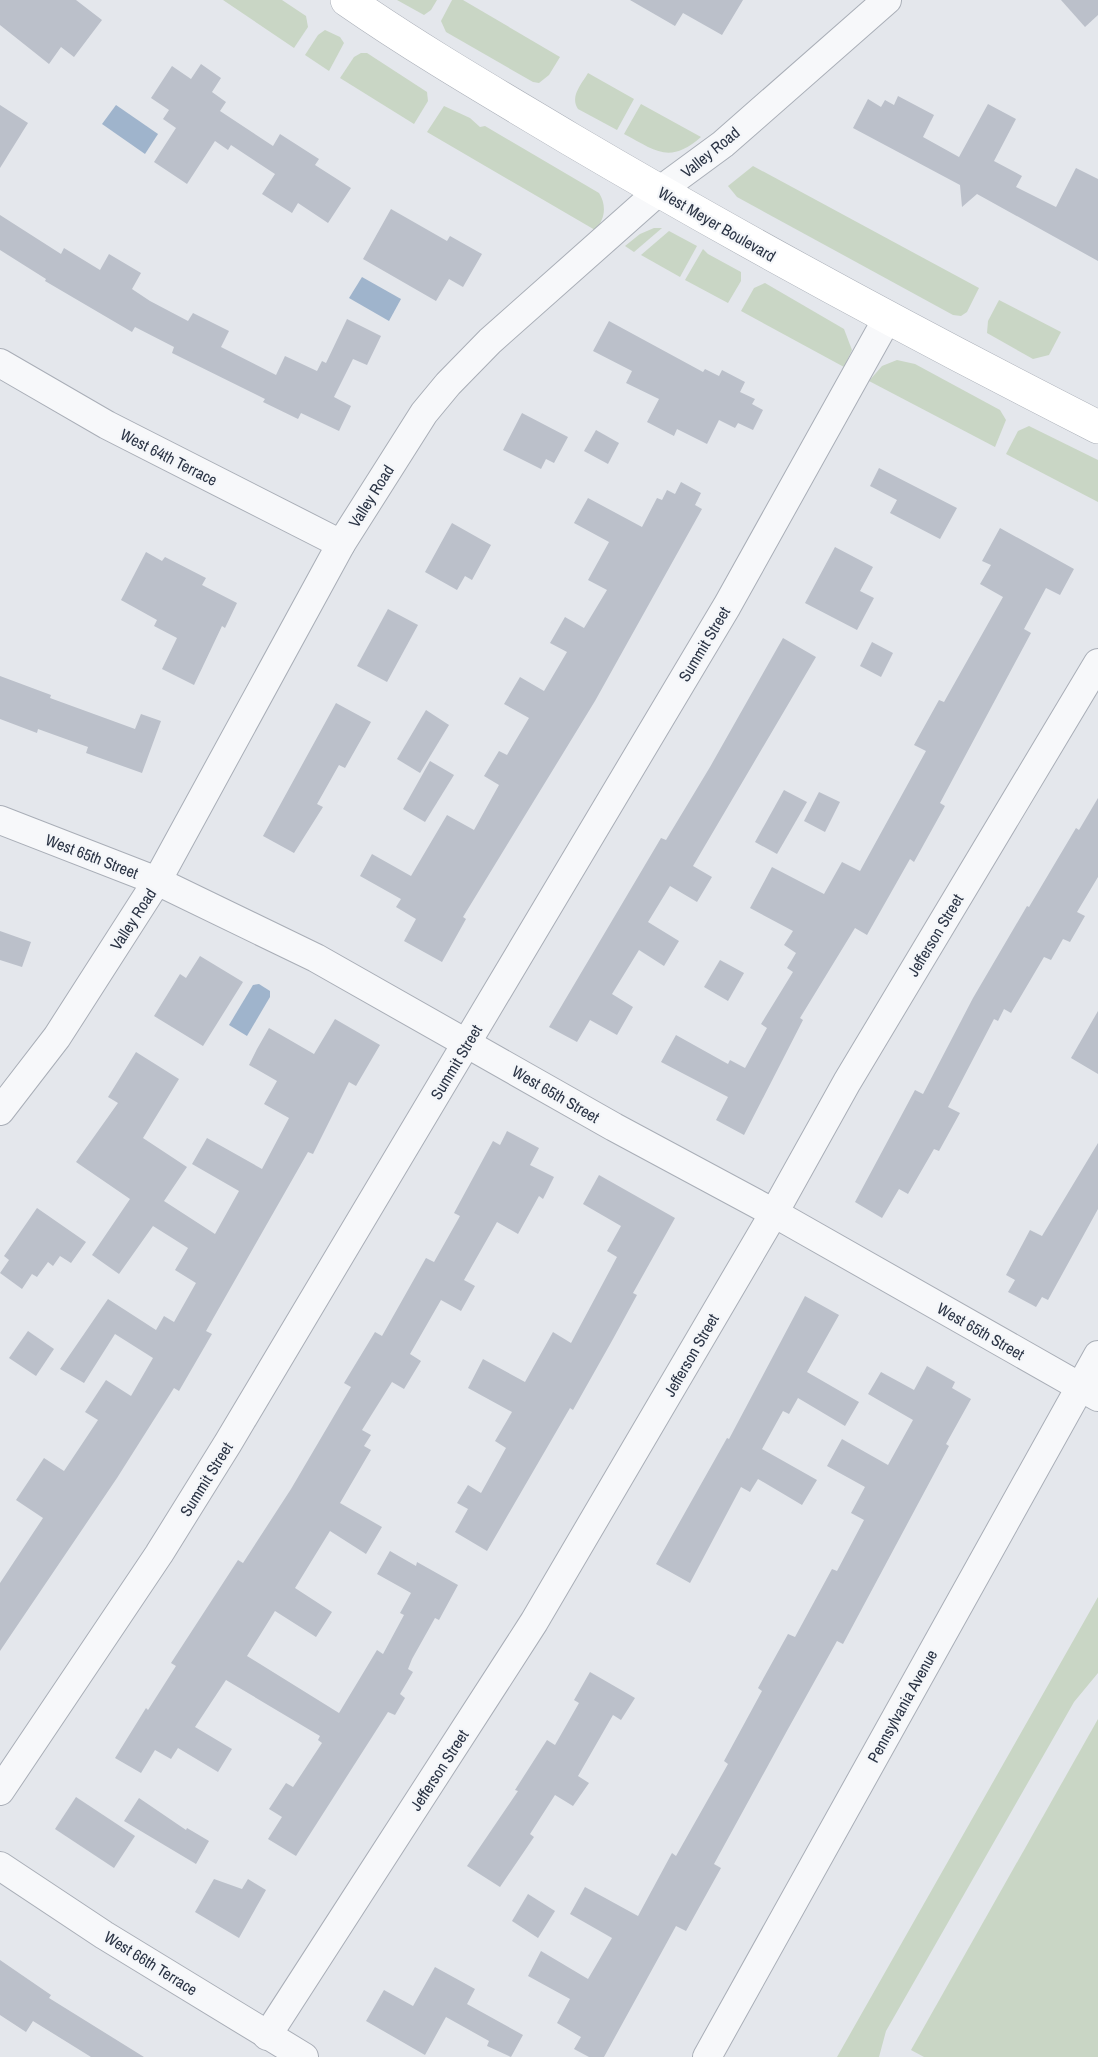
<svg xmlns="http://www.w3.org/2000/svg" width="1098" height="2057" font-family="'Archivo Narrow',sans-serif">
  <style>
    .green { fill: #c9d6c5 }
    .water { fill: #9fb4cc }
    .building { fill: #bbc0ca }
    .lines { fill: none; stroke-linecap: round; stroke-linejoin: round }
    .minor-casing { stroke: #a9aeb7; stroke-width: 30 }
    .secondary-casing { stroke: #a9aeb7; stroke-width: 34 }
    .minor { stroke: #f7f8fa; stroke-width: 28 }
    .secondary { stroke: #fff; stroke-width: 33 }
    .labels { text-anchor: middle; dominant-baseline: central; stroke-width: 4.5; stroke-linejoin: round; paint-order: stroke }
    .street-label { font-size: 16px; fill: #2b3445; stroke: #f4f6f9 }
  </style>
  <rect width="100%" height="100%" fill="#e4e7ec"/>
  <g class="green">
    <path d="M223,0H282L306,16L308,27L294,48Z"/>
    <path d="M397,0H437L431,10L424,15Z"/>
    <path d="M452,0H463L560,57L549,75L539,83L533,82L446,32L441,21Z"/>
    <path d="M325,30L340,37L344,43L329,71L305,55L318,35Z"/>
    <path d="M361,53H367L427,92L428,101L414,124L340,78L354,57Z"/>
    <path d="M588,73L634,99L617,130L578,109C570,96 581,85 588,73Z"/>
    <path d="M641,104L701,137C669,165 655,150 624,134Z"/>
    <path d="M444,106L470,118L480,127L485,126L599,193C607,206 605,219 595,230L427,132Z"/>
    <path d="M753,166L979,288L967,312L961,316L953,315L737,197L728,186Z"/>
    <path d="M654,228H662L634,252L625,246L640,234Z"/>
    <path d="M669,231L697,246L680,277L641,255Z"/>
    <path d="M703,249L708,254L741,272V281L728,303L685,280Z"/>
    <path d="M765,283L844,329L852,350L844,367L741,311L754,288Z"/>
    <path d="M999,300L1061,332L1049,355L1033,359L987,333L988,321Z"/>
    <path d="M897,360L915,364L1000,410L1006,420L995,447L869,381L882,366Z"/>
    <path d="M1029,426L1098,460V502L1006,454L1018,431Z"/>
    <path d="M1098,1597V1673L1074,1702L886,2031L879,2057H837Z"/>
    <path d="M1098,1719V2057H924L911,2050Z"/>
  </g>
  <g class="water">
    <path d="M116,105L158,134L145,154L102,124Z"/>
    <path d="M362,277L401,299L389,321L349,298Z"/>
    <path d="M259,984L270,991V997L247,1036L229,1025L253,985Z"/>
  </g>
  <g class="building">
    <path d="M0,0H76L102,20L74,57L61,47L49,64L0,25Z"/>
    <path d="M630,0H743L722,35L683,13L675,26Z"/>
    <path d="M1061,0H1098V15L1085,27Z"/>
    <path d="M201,64L221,78L212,92L226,102L220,111L273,146L280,134L319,159L315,165L351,188L328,223L298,203L292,213L262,194L275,174L231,145L228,150L215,141L187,184L154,162L176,128L163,119L169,110L151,98L172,66L191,79Z"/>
    <path d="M898,96L934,115L923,137L959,157L988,104L1016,119L994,161L1022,176L1016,187L1056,207L1076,168L1098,179V261L977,194L962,207L960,185L853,128L868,99L881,107L885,100L894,105Z"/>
    <path d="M0,105L28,123L0,168Z"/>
    <path d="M391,209L447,241L450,236L482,254L463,287L449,279L436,301L363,259Z"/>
    <path d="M0,215L61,254L64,248L100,270L109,254L141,273L132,289L150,301L188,321L193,313L229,331L221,347L276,375L285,356L317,371L322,361L326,363L347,319L381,336L367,365L353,359L334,397L351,406L339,431L301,413L298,419L263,402L265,399L172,353L174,347L135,327L132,332L45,281L46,279L0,250Z"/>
    <path d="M609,321L703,372L705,369L719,376L722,370L745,382L740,392L755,399L752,404L763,410L753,430L738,423L735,428L719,420L707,444L677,429L674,436L647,422L659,399L626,383L632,371L593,351Z"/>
    <path d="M522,413L568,437L554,463L546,459L541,469L503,450Z"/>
    <path d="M596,430L619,443L608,464L584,451Z"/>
    <path d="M879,468L957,508L940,539L890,513L897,500L870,486Z"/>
    <path d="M681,482L701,493L695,505L702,509L595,701L463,917L466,919L442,962L404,941L416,919L396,907L401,899L360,876L372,854L411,876L447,815L474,830L499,785L484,776L499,751L507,755L529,718L504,704L520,677L544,691L567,652L550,643L565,617L584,628L607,590L588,580L609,542L574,523L588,498L642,527L657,498L662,500L667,490L675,494Z"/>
    <path d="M452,523L491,545L472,580L465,576L457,590L425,572Z"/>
    <path d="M1000,528L1074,569L1060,595L1046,588L1024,629L1031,633L940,803L945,806L914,862L910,859L867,935L855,928L800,1018L803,1020L744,1135L716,1120L728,1097L661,1062L676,1035L728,1064L730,1060L745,1068L767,1028L761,1024L793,972L787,968L796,953L784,945L793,931L750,908L772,867L824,894L842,862L860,871L926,751L914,745L939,700L944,702L1003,597L980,584L991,565L982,561Z"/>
    <path d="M835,547L873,567L860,591L874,598L857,630L805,603Z"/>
    <path d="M146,552L162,561L165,557L206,578L202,585L237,603L225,628L222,626L194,685L162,669L177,638L154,626L157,620L121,600Z"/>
    <path d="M388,609L418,625L387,682L357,666Z"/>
    <path d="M783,638L816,657L693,866L712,877L697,902L670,886L648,922L679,941L664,966L639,950L612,994L633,1007L617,1035L590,1020L577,1042L549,1027L661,838L666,840L710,767Z"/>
    <path d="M872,642L893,653L881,677L860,666Z"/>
    <path d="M0,676L51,695L50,698L135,729L141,714L161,721L142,773L86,753L88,747L38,729L37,733L0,719Z"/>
    <path d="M336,703L371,722L345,768L339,765L317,804L323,807L294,853L263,836Z"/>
    <path d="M426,710L449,725L420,773L397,759Z"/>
    <path d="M430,761L454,775L425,822L403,809Z"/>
    <path d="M784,790L807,802L777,854L755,842Z"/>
    <path d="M819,792L840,802L825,832L804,821Z"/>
    <path d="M1098,798V877L1077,912L1085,916L1070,942L1063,939L1051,960L1044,957L1011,1013L1004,1009L998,1021L994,1019L948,1107L960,1113L939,1151L934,1149L908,1194L899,1189L882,1218L855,1202L915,1090L923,1094L973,998L1027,906L1029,907L1076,828L1079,830Z"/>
    <path d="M0,931L31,942L22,967L0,960Z"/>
    <path d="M200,956L243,982L203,1046L154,1016L180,974L186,978Z"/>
    <path d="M720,960L744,973L728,1001L704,987Z"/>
    <path d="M1098,1011V1074L1071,1058Z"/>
    <path d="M335,1019L380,1045L356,1086L349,1082L313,1154L308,1152L206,1331L212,1334L179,1391L174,1388L117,1478L0,1651V1583L43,1518L16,1500L44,1458L64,1471L98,1420L85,1412L106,1380L131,1396L153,1358L115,1334L84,1383L60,1369L108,1299L156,1330L164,1316L174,1322L196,1283L175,1270L188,1248L153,1226L119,1274L92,1255L130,1199L76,1162L118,1103L108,1097L136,1052L179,1079L143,1138L187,1167L164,1201L215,1234L239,1191L192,1164L207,1138L262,1169L289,1118L264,1104L277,1081L249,1065L257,1049L269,1028L314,1054Z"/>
    <path d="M507,1131L539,1148L530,1165L554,1177L543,1199L539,1196L518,1234L497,1222L464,1280L475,1286L461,1311L441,1300L410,1354L421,1361L404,1389L392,1382L362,1430L371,1435L364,1446L371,1450L340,1503L382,1527L366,1554L330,1531L295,1588L332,1612L316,1637L275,1611L247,1656L339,1713L377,1650L383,1654L404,1615L400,1613L411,1593L377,1574L390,1551L416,1566L417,1562L458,1585L439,1620L435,1618L412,1659L408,1669L413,1672L400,1694L405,1698L395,1715L388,1712L296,1856L268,1839L282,1817L269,1809L286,1783L293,1787L322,1743L318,1740L320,1736L226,1680L195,1727L232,1749L218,1772L178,1748L171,1759L155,1750L141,1773L115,1758L146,1708L148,1710L176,1666L171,1663L238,1560L243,1563L291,1489L351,1387L344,1383L375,1332L382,1336L426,1258L434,1262L460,1216L454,1213L493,1141L500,1145Z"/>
    <path d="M1098,1143V1209L1048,1300L1042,1297L1036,1307L1008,1292L1015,1280L1006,1275L1030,1230L1042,1236Z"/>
    <path d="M599,1175L675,1218L633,1293L637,1295L613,1339L573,1410L570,1408L487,1551L455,1532L468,1509L457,1503L468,1485L481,1493L506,1448L495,1441L512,1412L468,1388L483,1359L525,1382L553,1332L571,1343L617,1257L607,1251L621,1226L583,1204Z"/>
    <path d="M37,1208L86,1242L71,1263L60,1256L53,1266L48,1262L37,1277L32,1274L22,1289L0,1273L9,1260L4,1256Z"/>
    <path d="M805,1296L839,1315L807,1372L859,1402L845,1426L798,1398L789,1414L783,1411L762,1449L817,1480L802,1505L758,1479L750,1492L741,1487L690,1583L656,1564L727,1438L729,1439Z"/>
    <path d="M28,1331L54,1349L36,1376L9,1358Z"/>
    <path d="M927,1366L955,1382L952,1388L971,1399L946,1444L949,1446L843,1644L837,1641L788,1729L714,1864L721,1868L686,1931L676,1926L604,2057H589L574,2049L581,2037L557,2023L570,1999L528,1976L541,1951L588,1979L612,1938L570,1914L585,1887L638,1916L672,1853L676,1856L728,1764L724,1761L762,1691L758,1688L788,1634L795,1637L832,1569L837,1571L864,1520L851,1513L865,1487L827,1466L842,1439L888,1465L913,1420L868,1394L881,1372L914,1390Z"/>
    <path d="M590,1672L635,1698L621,1720L613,1715L578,1776L589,1783L573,1806L555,1795L530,1834L534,1837L500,1887L467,1866L518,1791L515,1790L547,1740L555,1745L579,1703L574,1700Z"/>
    <path d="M76,1797L135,1836L114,1868L55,1829Z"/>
    <path d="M139,1798L186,1830L187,1828L209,1841L196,1864L124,1821Z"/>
    <path d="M214,1879L242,1889L248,1879L266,1890L239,1938L195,1912Z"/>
    <path d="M528,1894L555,1911L538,1938L512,1921Z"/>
    <path d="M0,1960L51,1995L49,1998L144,2057H91L33,2021L26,2032L0,2015Z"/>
    <path d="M435,1967L475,1989L467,2004L523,2035L511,2057L487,2046L489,2041L446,2017L425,2055L366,2021L384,1990L413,2006Z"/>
  </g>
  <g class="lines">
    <defs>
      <g id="minor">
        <path d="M0,363L107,425L341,544"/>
        <path d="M0,820L157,881L316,958L614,1127L774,1213L1098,1397"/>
        <path d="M0,1111L57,1037L157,881L341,544L424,413L448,384L490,341L659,191L723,144L887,0"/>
        <path d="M0,1791L159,1554L228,1443L727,606L887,319"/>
        <path d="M0,1866L104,1935L304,2057"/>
        <path d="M267,2036L534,1622L774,1213L847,1082L1098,663"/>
        <path d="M707,2057L1098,1355"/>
      </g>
      <path id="secondary" d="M347,0C419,50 495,94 570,139C743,241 919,336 1098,427"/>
    </defs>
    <use href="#minor" class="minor-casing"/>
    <use href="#secondary" class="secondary-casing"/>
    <use href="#minor" class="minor"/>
    <use href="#secondary" class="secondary"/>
  </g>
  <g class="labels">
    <g class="street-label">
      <text transform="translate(710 152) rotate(-39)">Valley Road</text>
      <text transform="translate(717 224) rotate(30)">West Meyer Boulevard</text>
      <text transform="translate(169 457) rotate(27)">West 64th Terrace</text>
      <text transform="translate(371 496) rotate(-58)">Valley Road</text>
      <text transform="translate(704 644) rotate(-59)">Summit Street</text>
      <text transform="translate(92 856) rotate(21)">West 65th Street</text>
      <text transform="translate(133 919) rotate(-57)">Valley Road</text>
      <text transform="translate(935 935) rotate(-59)">Jefferson Street</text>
      <text transform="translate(456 1062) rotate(-59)">Summit Street</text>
      <text transform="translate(556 1094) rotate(30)">West 65th Street</text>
      <text transform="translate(981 1331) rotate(30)">West 65th Street</text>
      <text transform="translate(691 1355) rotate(-60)">Jefferson Street</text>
      <text transform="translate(206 1479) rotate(-58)">Summit Street</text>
      <text transform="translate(902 1706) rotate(-61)">Pennsylvania Avenue</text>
      <text transform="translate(439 1770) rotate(-57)">Jefferson Street</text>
      <text transform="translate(151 1963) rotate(32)">West 66th Terrace</text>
    </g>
  </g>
</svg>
